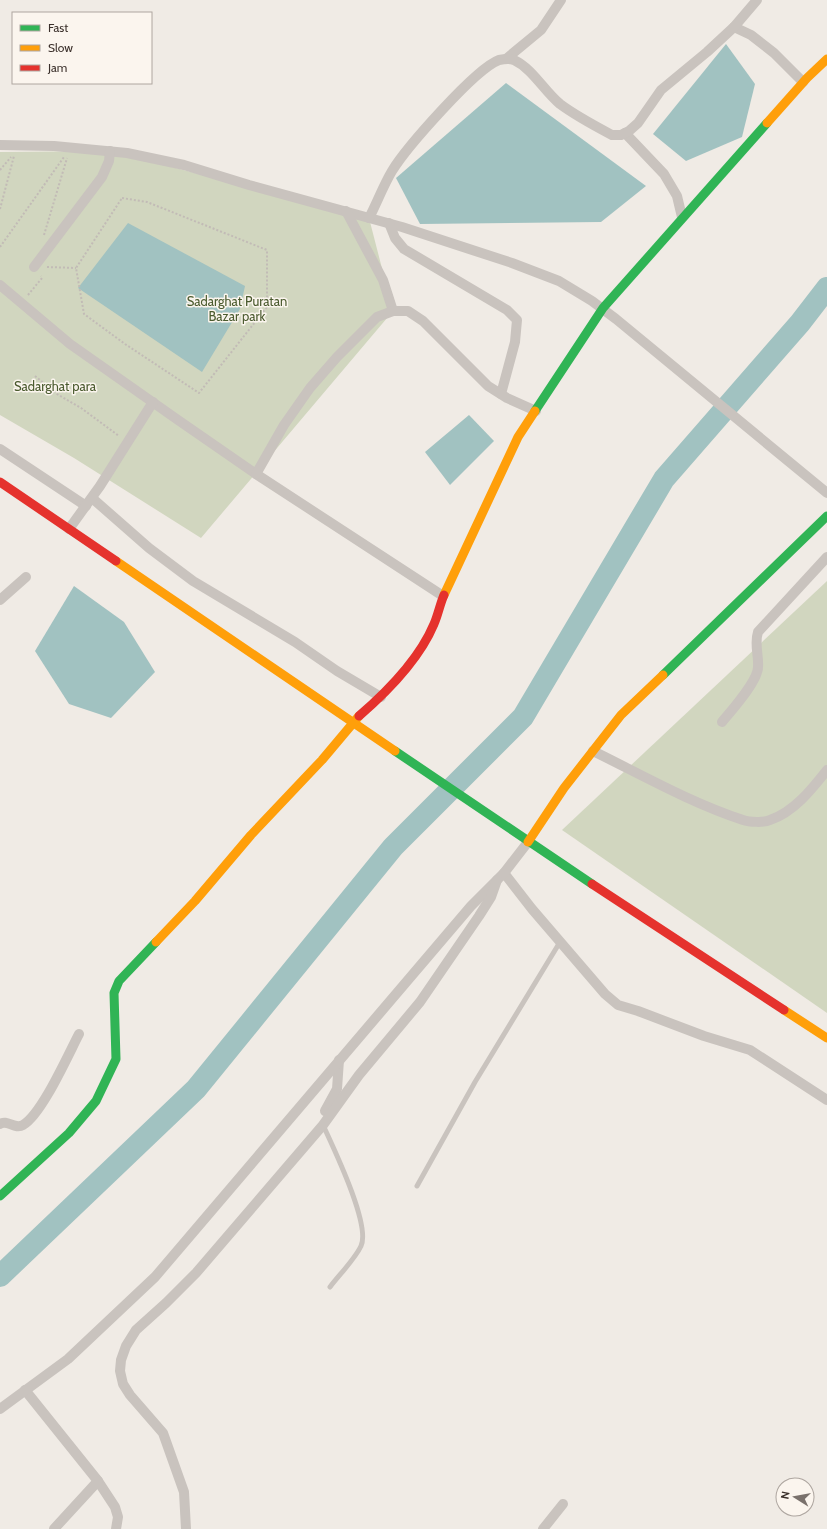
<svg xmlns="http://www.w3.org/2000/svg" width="827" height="1529" font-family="Cabin,sans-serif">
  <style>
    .green { fill: #d1d6bf }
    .water { fill: #a1c2c1 }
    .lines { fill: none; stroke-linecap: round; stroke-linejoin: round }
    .river { stroke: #a1c2c1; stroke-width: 22 }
    .path { stroke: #c2bbb6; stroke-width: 2; stroke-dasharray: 2 2; stroke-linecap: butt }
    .lane { stroke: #c9c3be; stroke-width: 5 }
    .street { stroke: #c9c3be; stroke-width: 10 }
    .fast { stroke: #30b455; stroke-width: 9 }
    .slow { stroke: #ff9f0a; stroke-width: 9 }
    .jam { stroke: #e5322d; stroke-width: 9 }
    .labels { text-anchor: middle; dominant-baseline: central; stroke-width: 3; stroke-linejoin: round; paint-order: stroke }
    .park-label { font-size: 13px; fill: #4a5a2e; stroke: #fbf5ee }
  </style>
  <rect width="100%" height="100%" fill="#f0ebe5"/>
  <g class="green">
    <path d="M110,151L369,218L393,311L201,538L74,458L0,415V152Z"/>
    <path d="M827,581V1013L562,830Z"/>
  </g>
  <g class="water">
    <path d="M726,44L755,84L742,137L686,161L653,134Z"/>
    <path d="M506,83L646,186L601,222L420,224L396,178Z"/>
    <path d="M128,223L245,286L240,309L202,372L78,288Z"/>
    <path d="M469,415L494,441L450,485L425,452Z"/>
    <path d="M74,586L124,622L155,672L111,718L69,704L35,651Z"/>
  </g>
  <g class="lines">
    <path class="river" d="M0,1276L196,1089L393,847L523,717L664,479L800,323L827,288"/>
    <g class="path">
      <path d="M0,170L11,157"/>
      <path d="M122,198L147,202L267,250V307L199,393L125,344L84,314L76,268Z"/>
      <path d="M0,209L14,156"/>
      <path d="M44,235L67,158"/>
      <path d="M0,247L64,157"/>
      <path d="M47,267L76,268"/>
      <path d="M28,295L42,278L41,276"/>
      <path d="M35,376L57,394L81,408L119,436"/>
    </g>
    <g class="lane">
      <path d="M323,1125C333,1147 371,1225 361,1246C355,1259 339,1275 330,1287"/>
      <path d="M417,1186L475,1082L560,942"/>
    </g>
    <g class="street">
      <path d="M734,27L751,35L774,53L803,82"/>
      <path d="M506,59L541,30L561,0"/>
      <path d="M625,133L664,174L677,196L682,217"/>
      <path d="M0,145L54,146L127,153L184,165L249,185L402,227L512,263L559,281L592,301L616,319L827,493"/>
      <path d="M346,211L383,280L393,311"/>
      <path d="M369,218C377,203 383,186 392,171C406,148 475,69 499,60C504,59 509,58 514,60C533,69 544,91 560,104C576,116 595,126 612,135H621L629,131L638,123L661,90L707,52L734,27L757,0"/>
      <path d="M389,223L395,238L404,249L507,310L517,320L515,342L501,394"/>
      <path d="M34,267L102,177L109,161L110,151"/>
      <path d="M0,285L70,344L178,420L256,474L443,596"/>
      <path d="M0,449L86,506"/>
      <path d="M256,474L284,425L310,388L337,357L377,317L393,311H408L423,321L488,386L507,398L536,411"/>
      <path d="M92,498L149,548L193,581L295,642L337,671L381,697"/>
      <path d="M69,529L100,486L153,402"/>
      <path d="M0,600L26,577"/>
      <path d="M722,722C732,710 758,681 758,667C759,655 754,644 758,632L827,557"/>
      <path d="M593,751C642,775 691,803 743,820C749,822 764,823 770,820C794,812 812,789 827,770"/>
      <path d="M504,873L532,909L605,994L618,1005L638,1011L704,1036L750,1050L827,1100"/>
      <path d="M325,1111L337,1089L339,1060"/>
      <path d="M0,1124C7,1119 15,1130 23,1125C42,1114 68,1055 79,1034"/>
      <path d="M25,1390L98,1481L115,1507L118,1517L116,1529"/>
      <path d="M0,1409L68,1359L155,1277L471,906L504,873L528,842"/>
      <path d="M54,1529L98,1481"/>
      <path d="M186,1529L184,1492L163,1433L130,1395L123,1384L120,1371L121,1360L126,1346L136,1330L166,1303L196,1273L323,1125L359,1075L420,1002L479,916L491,897L497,880"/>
      <path d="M543,1529L563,1504"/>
    </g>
    <g class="fast">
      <path d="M535,411L603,308L767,123"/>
      <path d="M663,675L827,516"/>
      <path d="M395,751L592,884"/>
      <path d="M0,1196L69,1133L96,1101L116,1059L114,993L119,981L156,942"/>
    </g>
    <g class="slow">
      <path d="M767,123L807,78L827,59"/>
      <path d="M116,561L395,751"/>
      <path d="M444,595L518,437L535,411"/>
      <path d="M528,842L564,788L621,715L663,675"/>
      <path d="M156,942L195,901L251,835L322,760L359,716"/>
      <path d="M784,1010L827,1038"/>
    </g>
    <g class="jam">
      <path d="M0,482L116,561"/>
      <path d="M359,716C388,691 419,660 434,624C438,615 440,604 444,595"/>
      <path d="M592,884L784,1010"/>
    </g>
  </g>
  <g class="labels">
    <g class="park-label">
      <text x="237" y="301">Sadarghat Puratan<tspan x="237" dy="15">Bazar park</tspan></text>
      <text x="55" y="386">Sadarghat para</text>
    </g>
  </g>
  <rect x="12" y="12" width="140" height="72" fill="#fbf5ee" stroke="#aea6a0"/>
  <rect x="20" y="25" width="20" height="6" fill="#30b455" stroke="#aea6a0"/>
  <text x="48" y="32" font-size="12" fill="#3b302b">Fast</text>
  <rect x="20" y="45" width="20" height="6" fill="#ff9f0a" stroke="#aea6a0"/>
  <text x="48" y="52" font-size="12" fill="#3b302b">Slow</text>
  <rect x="20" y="65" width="20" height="6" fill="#e5322d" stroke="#aea6a0"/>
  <text x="48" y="72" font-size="12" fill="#3b302b">Jam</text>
  <g transform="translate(795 1497) rotate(281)"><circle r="19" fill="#fbf5ee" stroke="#aea6a0"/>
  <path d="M0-3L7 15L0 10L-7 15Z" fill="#7a716c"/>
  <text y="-6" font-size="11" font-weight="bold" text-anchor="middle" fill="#3b302b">N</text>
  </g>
</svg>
